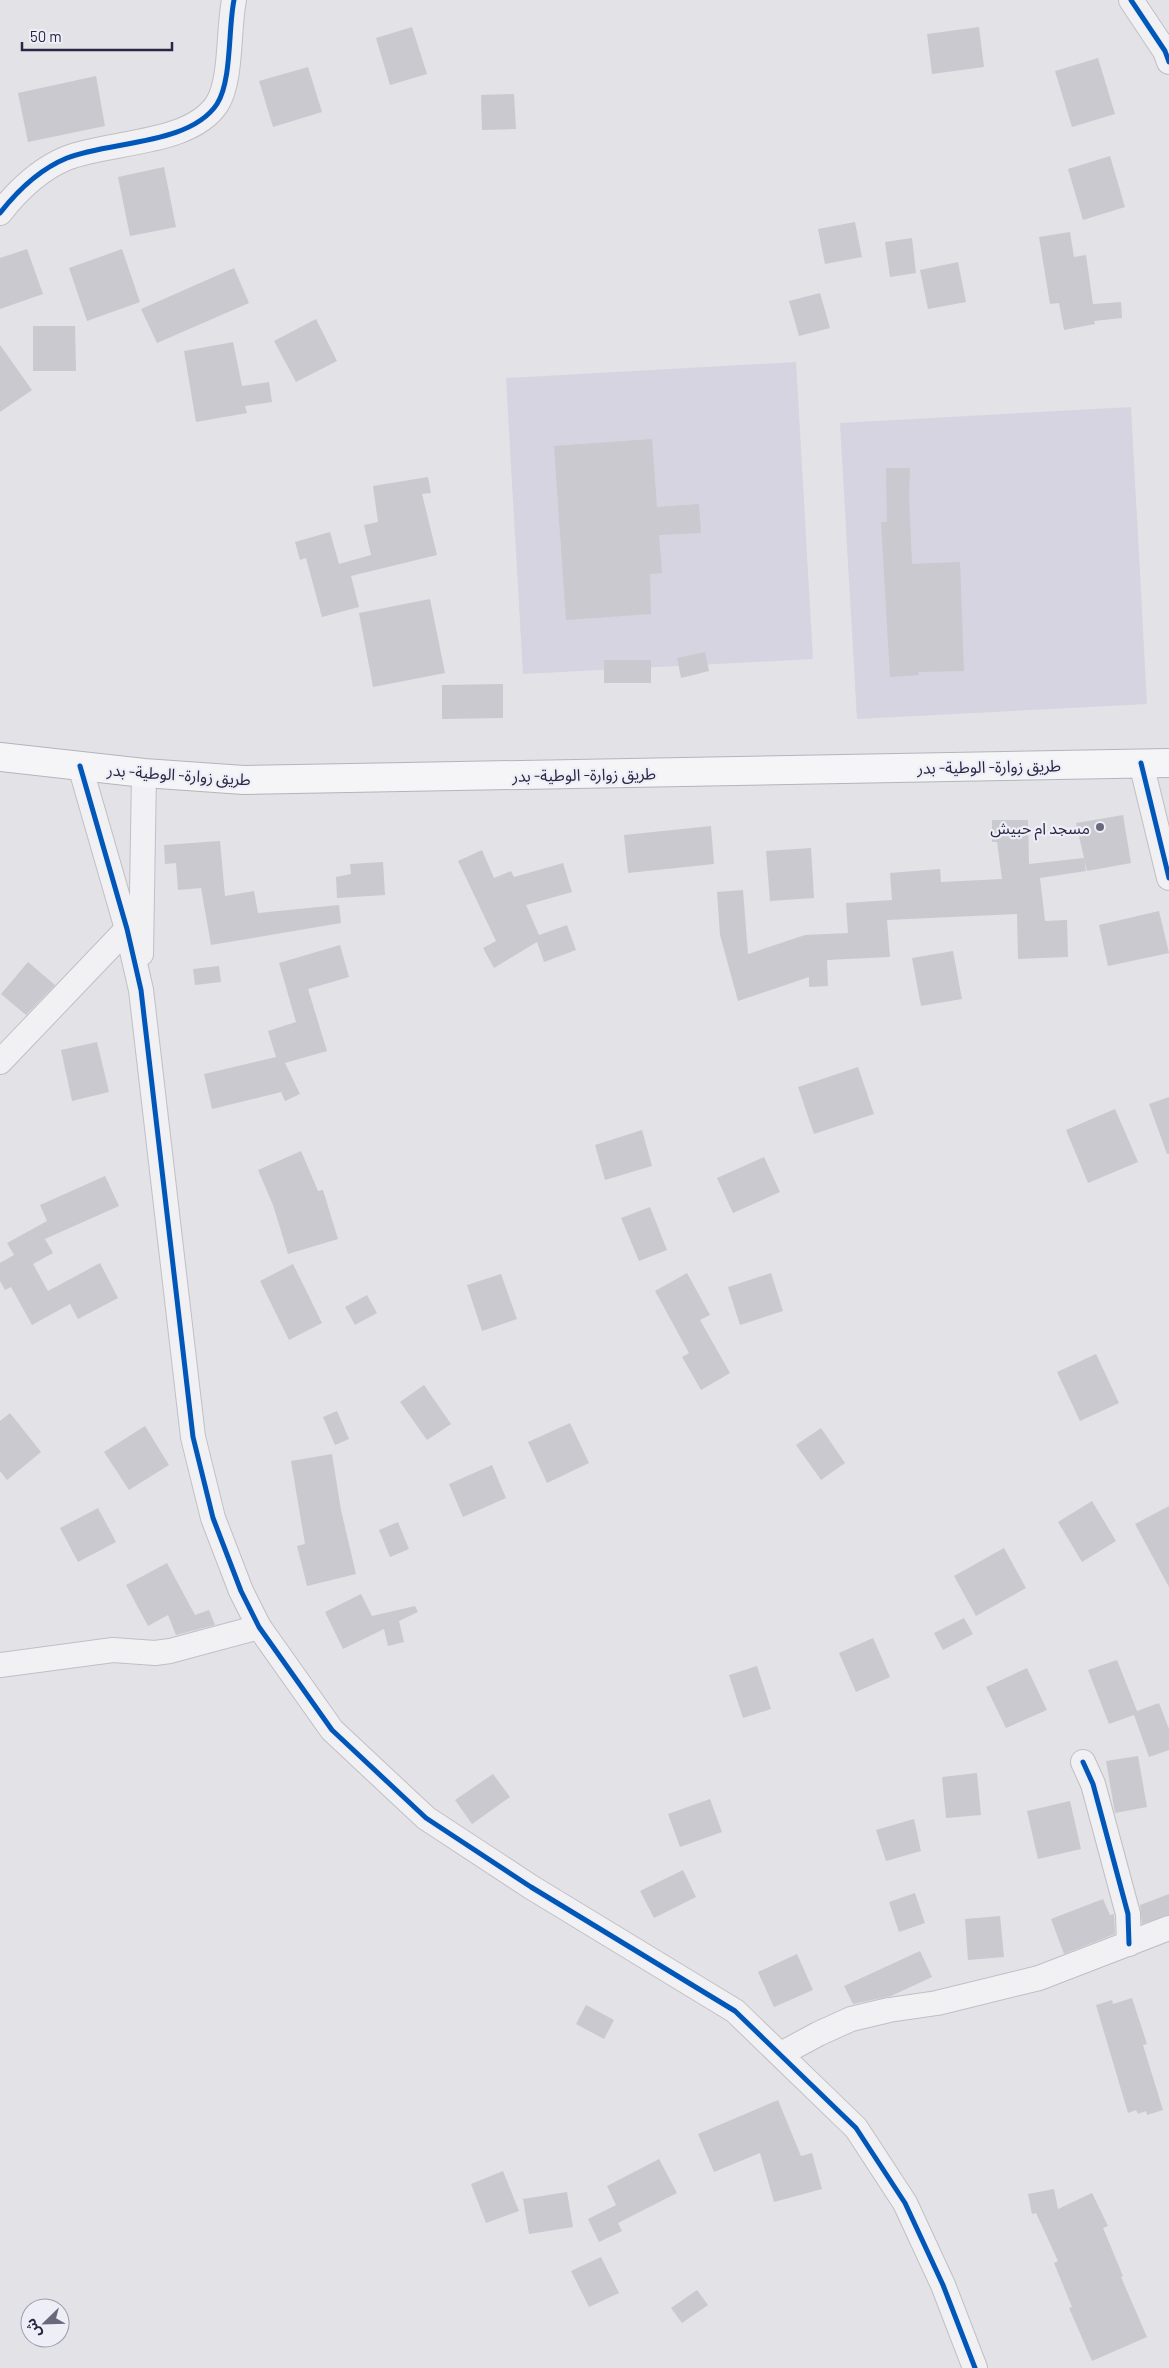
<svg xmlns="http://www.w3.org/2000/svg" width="1169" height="2368" font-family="Barlow,'Noto Sans Arabic',sans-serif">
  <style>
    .built { fill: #d5d4e0 }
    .building { fill: #c9c9cf }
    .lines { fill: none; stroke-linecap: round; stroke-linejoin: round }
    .street-casing { stroke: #bfbfc5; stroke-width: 26 }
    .highway-casing { stroke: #b4b4bc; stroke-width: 30 }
    .street { stroke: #f1f1f4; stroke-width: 24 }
    .highway { stroke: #f5f5f7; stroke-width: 28 }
    .cycleway-casing { stroke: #eeeef7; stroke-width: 8 }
    .cycleway { stroke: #0057b8; stroke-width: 5 }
    .poi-dot { fill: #69687c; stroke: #eeeef7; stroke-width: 2 }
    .labels { text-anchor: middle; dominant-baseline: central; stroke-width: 4.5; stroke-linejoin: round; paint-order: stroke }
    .street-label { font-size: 16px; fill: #282643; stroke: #eeeef7 }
    .poi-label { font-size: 16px; fill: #282643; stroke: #eeeef7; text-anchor: end }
  </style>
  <rect width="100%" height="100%" fill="#e2e2e7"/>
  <g class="built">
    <path d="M796,362L813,659L523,674L506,378Z"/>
    <path d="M1131,407L1147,704L857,719L840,423Z"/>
  </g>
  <g class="building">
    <path d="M412,27L427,74L390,85L376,38Z"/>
    <path d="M979,27L984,67L932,74L927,34Z"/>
    <path d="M1098,58L1115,114L1072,127L1055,71Z"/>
    <path d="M308,67L322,112L273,127L259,81Z"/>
    <path d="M96,76L105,126L28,142L18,93Z"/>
    <path d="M514,94L516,129L482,130L481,95Z"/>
    <path d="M1110,156L1125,207L1083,220L1068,169Z"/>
    <path d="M164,167L176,227L130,236L118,177Z"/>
    <path d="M855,222L862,257L825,264L818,229Z"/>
    <path d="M1070,232L1074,257L1086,255L1093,304L1121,302L1122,318L1094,321L1095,324L1064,330L1059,303L1050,304L1039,237Z"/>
    <path d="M912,238L916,273L890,277L885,242Z"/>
    <path d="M27,249L43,294L0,309V258Z"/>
    <path d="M122,249L140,302L87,321L69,268Z"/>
    <path d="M958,262L966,302L928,309L920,270Z"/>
    <path d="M234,268L249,303L157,343L141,309Z"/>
    <path d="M820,293L830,328L799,336L789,301Z"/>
    <path d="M316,319L337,361L296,382L274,341Z"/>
    <path d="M33,326H75L76,371H33Z"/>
    <path d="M233,342L242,386L269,382L272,402L245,406L247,413L196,422L184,351Z"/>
    <path d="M0,345L32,390L0,412Z"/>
    <path d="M652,439L657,507L699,504L701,533L659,535L662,573L650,574L651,614L566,620L554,446Z"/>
    <path d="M886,468H910L909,497L912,564L960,562L964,671L918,672L919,675L890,677L881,522H887Z"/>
    <path d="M428,477L431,493L422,494L437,555L351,576L359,607L322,617L306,558L300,560L295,542L330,532L339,564L371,555L364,525L378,522L373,486Z"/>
    <path d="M430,599L445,673L373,687L359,613Z"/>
    <path d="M705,652L709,671L681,678L677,658Z"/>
    <rect x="604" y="660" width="47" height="23"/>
    <path d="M503,684V718L442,719V685Z"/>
    <path d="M1123,815L1131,863L1087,871L1084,859L1086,871L1040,878L1045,921L1067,920L1068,957L1018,959L1017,914L887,920L890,957L827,960L828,986L809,987V977L738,1001L720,935L717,892L743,890L748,954L805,935L848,933L846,903L892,900L890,873L940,869L941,882L1002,879L997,842H992V820H1028L1029,864L1084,858L1076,823Z"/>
    <path d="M711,826L714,864L628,873L624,835Z"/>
    <path d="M220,841L225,896L254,891L258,913L339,905L341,923L211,945L201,888L178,890L176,863L165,864L164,845Z"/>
    <path d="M811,848L814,898L770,901L766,851Z"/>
    <path d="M482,850L494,878L511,871L514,877L563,863L572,892L526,905L539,935L567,925L576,950L544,962L537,942L494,968L483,948L496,941L458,861Z"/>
    <path d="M383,862L385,895L337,898L336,877L351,874L350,864Z"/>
    <path d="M1159,911L1169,953L1108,966L1099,925Z"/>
    <path d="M340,945L349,977L308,989L327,1051L285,1063L300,1094L285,1101L281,1092L212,1109L204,1074L276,1057L268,1031L296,1022L279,963Z"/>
    <path d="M953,951L962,999L921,1006L912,958Z"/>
    <path d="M28,962L55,985L26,1015L1,994Z"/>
    <path d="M219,966L221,982L195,985L193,969Z"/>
    <path d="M97,1042L109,1092L72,1101L61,1050Z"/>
    <path d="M858,1067L874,1114L814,1134L798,1087Z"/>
    <path d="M1169,1097V1154H1167L1149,1104Z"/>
    <path d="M1115,1109L1138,1162L1088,1183L1066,1130Z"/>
    <path d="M642,1130L652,1166L605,1180L595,1145Z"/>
    <path d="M301,1151L318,1191L323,1190L338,1239L288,1254L273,1205L258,1170Z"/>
    <path d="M764,1157L780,1192L733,1213L717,1178Z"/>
    <path d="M105,1176L119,1206L45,1239L53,1253L33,1264L48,1291L100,1263L118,1298L78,1319L70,1304L32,1325L11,1287L5,1290L0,1281V1263L14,1255L7,1243L47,1221L40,1205Z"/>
    <path d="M650,1207L667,1250L639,1261L621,1218Z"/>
    <path d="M293,1264L322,1323L289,1340L260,1281Z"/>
    <path d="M687,1273L710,1315L700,1320L730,1373L701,1390L682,1357L689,1353L655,1291Z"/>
    <path d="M771,1273L783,1311L740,1325L728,1287Z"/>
    <path d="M501,1274L517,1319L482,1331L467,1285Z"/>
    <path d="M367,1295L377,1313L355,1325L345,1307Z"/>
    <path d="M1096,1354L1119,1403L1080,1421L1057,1372Z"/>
    <path d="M424,1385L451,1424L427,1440L400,1402Z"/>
    <path d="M337,1411L349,1439L335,1445L323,1417Z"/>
    <path d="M10,1413L41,1452L7,1480L0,1471V1421Z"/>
    <path d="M570,1423L589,1463L547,1483L528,1442Z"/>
    <path d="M145,1426L169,1465L129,1490L104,1452Z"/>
    <path d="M821,1428L845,1463L821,1480L796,1445Z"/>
    <path d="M332,1454L341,1510L356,1574L307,1586L297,1546L305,1544L291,1461Z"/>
    <path d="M492,1465L506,1498L463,1517L449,1484Z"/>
    <path d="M1092,1501L1116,1541L1082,1562L1058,1522Z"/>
    <path d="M1169,1506V1587L1135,1524Z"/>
    <path d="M98,1508L116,1542L78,1562L60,1528Z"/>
    <path d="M398,1522L409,1549L390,1557L379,1530Z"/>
    <path d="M1004,1548L1026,1588L976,1616L954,1576Z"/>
    <path d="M167,1563L195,1615L209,1610L215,1625L176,1635L168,1615L148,1626L126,1585Z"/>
    <path d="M361,1594L372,1616L415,1606L418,1612L399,1621L404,1642L388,1646L384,1629L343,1649L325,1612Z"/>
    <path d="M964,1618L973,1634L943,1650L934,1633Z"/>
    <path d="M873,1638L890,1677L856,1692L839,1653Z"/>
    <path d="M1117,1660L1137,1711L1159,1703L1169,1729V1750L1149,1757L1134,1715L1109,1724L1088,1670Z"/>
    <path d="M757,1666L771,1709L743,1718L729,1675Z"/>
    <path d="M1027,1668L1047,1710L1006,1728L986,1687Z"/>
    <path d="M1138,1756L1147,1807L1115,1813L1106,1761Z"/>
    <path d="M977,1773L981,1815L946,1818L942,1777Z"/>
    <path d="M493,1774L510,1797L472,1824L455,1800Z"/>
    <path d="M710,1799L722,1832L680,1847L668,1814Z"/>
    <path d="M1070,1801L1081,1849L1038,1859L1027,1811Z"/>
    <path d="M914,1819L921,1851L886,1861L876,1830Z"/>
    <path d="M683,1870L696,1897L654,1918L640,1891Z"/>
    <path d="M915,1893L925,1923L899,1932L889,1902Z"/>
    <path d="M1169,1894V1915L1142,1924L1140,1905Z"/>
    <path d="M1103,1899L1110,1915L1114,1914L1115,1934L1064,1954L1051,1919Z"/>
    <path d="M1000,1916L1004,1957L968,1960L965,1919Z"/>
    <path d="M920,1951L932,1977L891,1996L853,2004L844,1986Z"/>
    <path d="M797,1954L813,1990L774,2007L758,1972Z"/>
    <path d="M1132,1998L1147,2044L1143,2045L1163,2110L1147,2115L1146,2111L1138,2114L1136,2110L1128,2113L1096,2005L1112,2000L1113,2004Z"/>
    <path d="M586,2005L614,2020L604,2039L576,2024Z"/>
    <path d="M778,2100L801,2156L812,2153L822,2189L774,2202L760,2153L714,2172L698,2134Z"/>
    <path d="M659,2159L677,2193L618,2223L622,2231L599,2242L588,2219L616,2205L607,2186Z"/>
    <path d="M503,2171L519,2211L486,2223L471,2184Z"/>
    <path d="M1054,2189L1058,2209L1092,2193L1108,2226L1103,2228L1123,2276L1121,2277L1147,2337L1092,2361L1069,2308L1072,2307L1054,2263L1058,2261L1036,2213L1032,2214L1028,2194Z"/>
    <path d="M567,2192L573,2227L529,2234L523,2199Z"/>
    <path d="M601,2257L619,2293L589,2307L571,2271Z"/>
    <path d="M697,2290L708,2305L682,2323L671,2308Z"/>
  </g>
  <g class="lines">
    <defs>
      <g id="street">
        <path d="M1131,0L1165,51L1169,62"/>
        <path d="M0,213C18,190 40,169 67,158C110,141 190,145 217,104C232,80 228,29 234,0"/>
        <path d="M1141,763L1169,878"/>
        <path d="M80,766L127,929L141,990L193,1437L213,1518L241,1591L259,1627L332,1730L426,1818L531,1887L735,2011L856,2128L905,2203L943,2285L975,2368"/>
        <path d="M141,954L144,773"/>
        <path d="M0,1062L127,929"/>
        <path d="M0,1665L113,1650L155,1653L170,1651L259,1627"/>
        <path d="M1083,1762L1093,1784L1128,1914L1129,1944"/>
        <path d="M781,2054L818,2034L851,2019L889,2010L937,2003L1039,1978L1169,1928"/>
      </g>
      <path id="highway" d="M0,757L144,773L244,780L1169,763"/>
    </defs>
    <use href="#street" class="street-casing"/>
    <use href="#highway" class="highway-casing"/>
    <use href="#street" class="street"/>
    <use href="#highway" class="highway"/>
    <defs>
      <g id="cycleway">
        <path d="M1131,0L1165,51L1169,62"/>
        <path d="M0,213C18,190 40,169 67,158C110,141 190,145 217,104C232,80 228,29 234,0"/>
        <path d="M1141,763L1169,878"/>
        <path d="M80,766L127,929L141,990L193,1437L213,1518L241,1591L259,1627L332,1730L426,1818L531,1887L735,2011L856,2128L905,2203L943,2285L975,2368"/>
        <path d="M1083,1762L1093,1784L1128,1914L1129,1944"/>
      </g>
    </defs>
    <use href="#cycleway" class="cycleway-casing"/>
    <use href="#cycleway" class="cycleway"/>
  </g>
  <circle class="poi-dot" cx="1100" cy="827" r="5"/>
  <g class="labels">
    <g class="street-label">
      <text transform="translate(989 766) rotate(-1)">طريق زوارة- الوطية- بدر</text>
      <text transform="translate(179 774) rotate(4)">طريق زوارة- الوطية- بدر</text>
      <text transform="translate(584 774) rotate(-1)">طريق زوارة- الوطية- بدر</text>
    </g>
    <g class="poi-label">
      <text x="1090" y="827">مسجد ام حبيش</text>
    </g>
  </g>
  <g transform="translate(45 2323) rotate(247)"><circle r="24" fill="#eeeef7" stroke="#9f9eaf"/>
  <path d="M0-4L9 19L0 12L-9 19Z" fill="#69687c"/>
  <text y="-8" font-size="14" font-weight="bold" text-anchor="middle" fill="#282643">ش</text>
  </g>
  <path d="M22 42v8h150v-8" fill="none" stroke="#282643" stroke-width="2.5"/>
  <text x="30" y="42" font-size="15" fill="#282643" stroke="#eeeef7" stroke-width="4" paint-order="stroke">50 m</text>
</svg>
